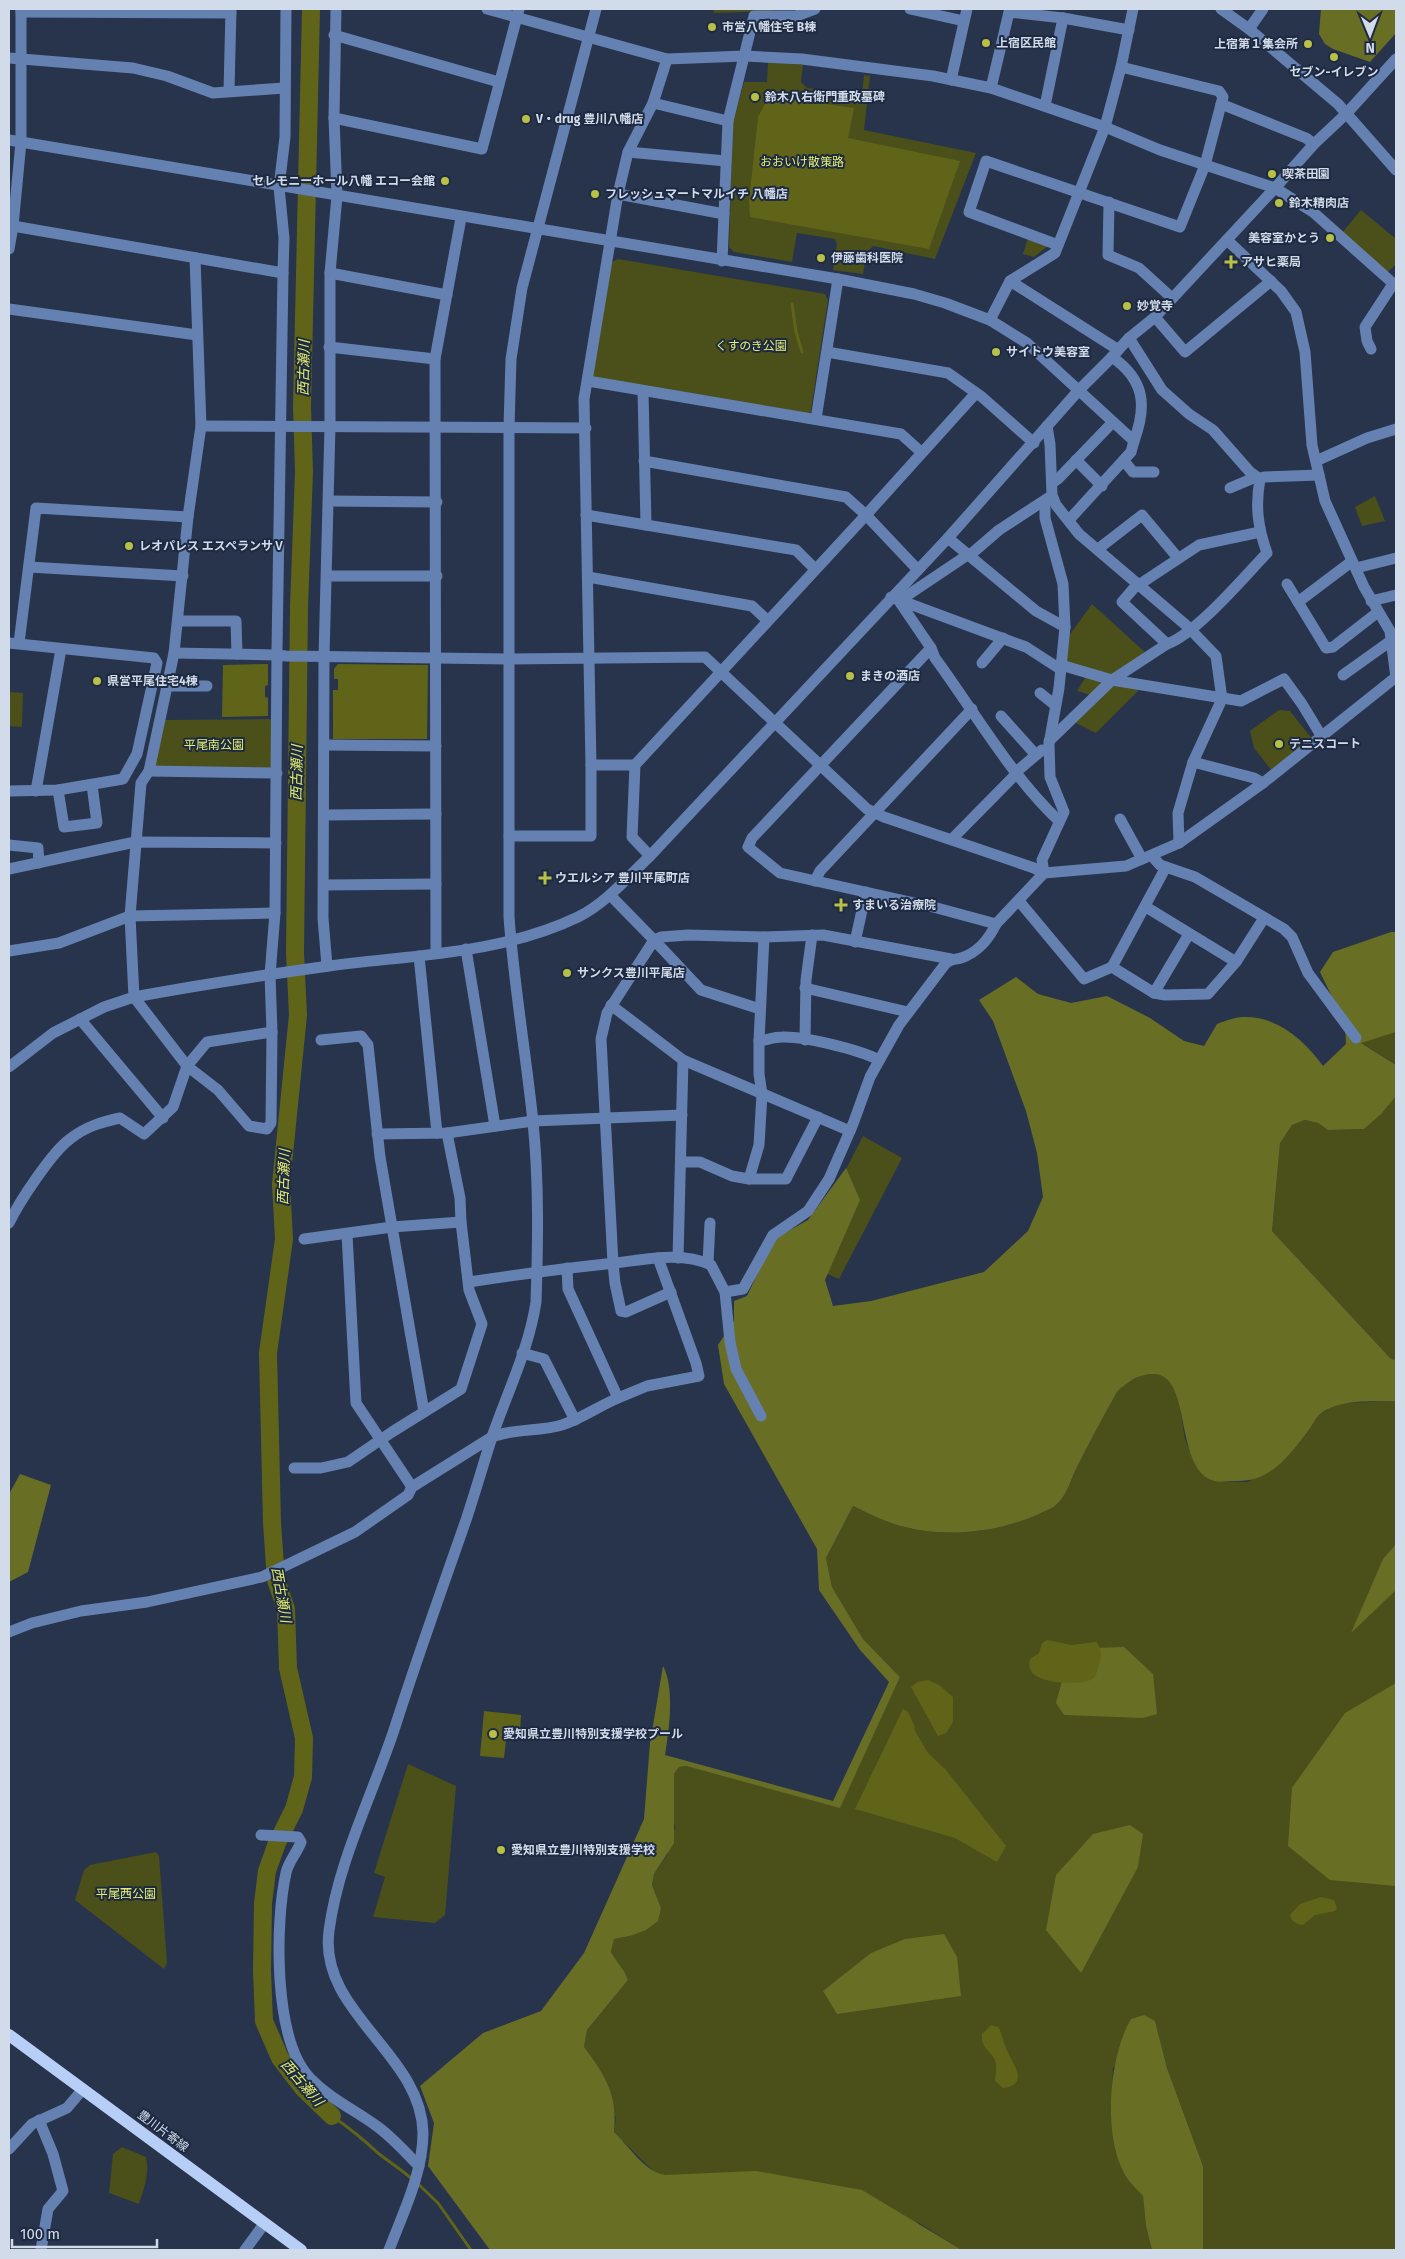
<svg xmlns="http://www.w3.org/2000/svg" width="1405" height="2259" font-family="'Fira Sans','Noto Sans JP',sans-serif">
  <style>
    .green { fill: #4b4f19 }
    .forest { fill: #696e25 }
    .water { fill: #606419 }
    .lines { fill: none; stroke-linecap: round; stroke-linejoin: round }
    .stream { stroke: #606419; stroke-width: 3 }
    .river { stroke: #606419; stroke-width: 18 }
    .minor { stroke: #6581b1; stroke-width: 11 }
    .major { stroke: #b7cef6; stroke-width: 12 }
    .poi-dot { fill: #b8c146; stroke: #1d2a41; stroke-width: 2 }
    .labels { text-anchor: middle; dominant-baseline: central; stroke-width: 4; stroke-linejoin: round; paint-order: stroke }
    .poi-label { font-size: 12px; font-weight: bold; fill: #d2dbea; stroke: #1d2a41; text-anchor: start }
    .park-label { font-size: 12px; fill: #e5ef71; stroke: #1d2a41 }
    .street-label { font-size: 12px; fill: #d2dbea; stroke: #1d2a41 }
    .water-label { font-size: 14px; font-style: italic; fill: #e2eb6d; stroke: #1d2a41 }
  </style>
  <rect width="100%" height="100%" fill="#27344c"/>
  <g class="green">
    <path d="M713,9H772V11L714,13Z"/>
    <path d="M768,62L803,65L801,82L807,88L862,95L864,75L870,76L864,130L976,153L935,259L873,246L867,252L863,274L833,270L837,244L835,239L797,233L792,262L734,252L729,247L733,122L744,82H767Z"/>
    <path d="M1361,210L1396,239V264L1387,273L1342,233Z"/>
    <path d="M1028,238L1049,245L1034,257L1023,254Z"/>
    <path d="M618,259L825,294L828,300L810,416L591,377L612,262Z"/>
    <path d="M1375,496L1385,521L1362,526L1355,507Z"/>
    <path d="M1092,604L1148,655L1113,677L1066,663L1068,637Z"/>
    <path d="M1087,675L1109,681L1094,696L1077,691Z"/>
    <path d="M1111,684L1142,687L1096,733L1072,721Z"/>
    <path d="M9,692L23,693L22,727L9,726Z"/>
    <path d="M1279,710L1290,711L1312,739L1271,770L1254,748L1250,731Z"/>
    <path d="M274,719V770L153,769L164,720Z"/>
    <path d="M1396,1032V1065L1360,1042Z"/>
    <path d="M1396,1096V1360L1391,1359L1272,1231L1280,1142L1292,1125L1305,1120L1318,1123L1328,1130L1364,1129Z"/>
    <path d="M863,1136L902,1158L839,1279L816,1269L840,1181Z"/>
    <path d="M1144,1374H1159L1169,1379L1178,1395L1185,1439L1192,1456L1202,1473L1212,1481L1248,1482L1285,1459L1319,1415L1332,1407L1343,1403L1396,1401V2250H1203V2166L1167,2068L1155,2022L1113,2068L1111,2114L1114,2142L1143,2196L1146,2226L1152,2250H962L919,2223L656,2174L614,2132L616,2118L584,2047L587,2030L628,1980C624,1968 617,1963 611,1952L614,1939L630,1936L661,1908L652,1885L654,1874L667,1855L675,1828L673,1816L674,1774L679,1767L686,1766L840,1807L900,1677L863,1639L832,1587L826,1558L853,1506C870,1514 887,1523 905,1527C947,1538 1000,1532 1039,1514C1044,1511 1052,1509 1056,1505C1067,1495 1070,1482 1076,1469C1089,1443 1103,1417 1117,1392L1127,1382Z"/>
    <path d="M408,1764L456,1786L445,1915L435,1923L373,1917L385,1877L374,1873Z"/>
    <path d="M156,1852L159,1856L167,1963L164,1969L75,1900L84,1870L90,1865Z"/>
    <path d="M122,2147L146,2157C150,2172 144,2189 139,2204L109,2193L113,2154Z"/>
  </g>
  <g class="forest">
    <path d="M1321,9H1396V33L1370,62L1333,49L1325,44L1319,34Z"/>
    <path d="M1391,932H1396V1032L1361,1043L1396,1065V1096L1381,1114L1364,1129L1328,1130L1318,1123L1305,1120L1292,1125L1280,1143L1272,1231L1391,1359L1396,1360V1401C1372,1402 1339,1398 1319,1415C1315,1419 1312,1426 1308,1431C1288,1457 1270,1483 1234,1481C1227,1481 1217,1483 1211,1480C1174,1464 1192,1373 1153,1374C1138,1374 1127,1382 1117,1392C1103,1417 1089,1443 1076,1469C1070,1482 1067,1495 1056,1505C1052,1509 1044,1511 1039,1514C1000,1532 947,1538 905,1527C887,1523 870,1514 853,1506L826,1558L832,1587L863,1639L900,1677L840,1808L686,1766L679,1767L674,1774V1843L654,1874L652,1885L661,1908L658,1921L646,1930L630,1936L614,1939L611,1952C617,1963 624,1968 628,1980L587,2030L584,2047C605,2075 618,2095 614,2132C628,2145 646,2173 665,2175L756,2171L862,2190L962,2250H490L428,2166L434,2123L420,2086L483,2033L541,2011L584,1953L644,1819L650,1743L663,1666C675,1688 669,1730 665,1755L833,1801L889,1682L860,1650L819,1590L817,1549L724,1384L718,1345L734,1321V1301L747,1296L774,1239L808,1220L846,1168L860,1200L825,1280L833,1306L871,1301L984,1272L1028,1231L1043,1197L1037,1153L1026,1111L993,1021L979,1000L1016,977L1038,994L1071,1003L1107,996L1150,1018L1184,1041L1204,1046L1217,1024C1225,1021 1235,1017 1243,1017C1278,1016 1304,1040 1323,1066L1346,1044L1345,1024L1320,972L1333,952Z"/>
    <path d="M20,1474L51,1485L28,1572L9,1582V1494Z"/>
    <path d="M1396,1544V1590L1351,1633L1383,1559Z"/>
    <path d="M1124,1647L1153,1674L1157,1714L1143,1718L1064,1715L1056,1703L1065,1670L1094,1648Z"/>
    <path d="M1396,1683V1886L1330,1880L1288,1846L1292,1788L1345,1713Z"/>
    <path d="M1130,1825L1143,1834L1138,1867L1081,1973L1046,1930L1056,1875L1093,1834Z"/>
    <path d="M944,1934L957,1957L961,1996L837,2014L823,1991L871,1953L905,1939Z"/>
    <path d="M1144,2015L1155,2021L1167,2068L1203,2166V2250H1152L1146,2226L1143,2196C1139,2191 1134,2187 1130,2182C1101,2145 1108,2057 1131,2019Z"/>
  </g>
  <g class="water">
    <path d="M769,96L854,108L848,138L960,161L929,249L750,217L749,201L758,117Z"/>
    <path d="M268,664V685L265,686V697L268,698V716L222,717L223,665Z"/>
    <path d="M338,664L428,665L427,739H333V690H338V679H334V669Z"/>
    <path d="M1047,1640L1071,1645L1096,1642C1105,1651 1099,1666 1095,1677C1085,1687 1038,1684 1031,1671C1029,1667 1029,1663 1030,1659L1039,1653L1042,1643Z"/>
    <path d="M928,1680L939,1685L953,1697V1722L946,1733L938,1736L911,1687L918,1682Z"/>
    <path d="M903,1709L908,1712L915,1727L914,1729L928,1753L946,1770L1006,1846L997,1862L955,1838L855,1809Z"/>
    <path d="M484,1711L521,1715L520,1732H507L504,1758L480,1756Z"/>
    <path d="M1321,1897L1334,1900L1337,1908L1335,1911L1315,1915L1303,1925C1296,1924 1292,1922 1290,1915L1300,1904Z"/>
    <path d="M991,2025L998,2027C1002,2033 1002,2038 1005,2045C1009,2060 1033,2084 1003,2088L995,2081C995,2076 997,2070 996,2064C994,2051 980,2050 982,2034Z"/>
  </g>
  <g class="lines">
    <g class="stream">
      <path d="M792,304L796,332L802,352"/>
      <path d="M332,2116C348,2127 363,2139 378,2153C389,2162 401,2169 412,2179"/>
      <path d="M417,2183L438,2203L471,2250"/>
    </g>
    <path class="river" d="M311,9L302,407L304,472L299,607L295,953L298,1015L281,1184L284,1239L268,1353L272,1523L276,1580L286,1609L288,1668L304,1738L303,1777L294,1809L277,1843L267,1871L263,1903L262,1971L264,2021L280,2058L303,2088L332,2116"/>
    <g class="minor">
      <path d="M487,9L667,59L745,56L802,59L933,76L991,88L1105,127L1160,150L1275,188L1313,212L1396,286"/>
      <path d="M910,9L964,21"/>
      <path d="M1221,9L1249,29L1338,104L1396,170"/>
      <path d="M21,12L231,13"/>
      <path d="M1249,29L1263,9"/>
      <path d="M334,35L499,82"/>
      <path d="M9,58L133,68L167,76L213,93L284,88"/>
      <path d="M951,80L967,9"/>
      <path d="M991,88L1009,12L1063,18L1129,30"/>
      <path d="M229,91L231,9"/>
      <path d="M653,103L728,121"/>
      <path d="M1221,104L1306,138L1314,144"/>
      <path d="M1045,106L1063,18"/>
      <path d="M334,118L482,149L519,9"/>
      <path d="M9,140L838,279L914,294L945,303L990,320L1027,343L1134,441C1147,406 1145,380 1112,357"/>
      <path d="M628,152L726,161"/>
      <path d="M618,194L724,214"/>
      <path d="M1109,202L1108,255L1139,268L1172,298"/>
      <path d="M13,226L283,273"/>
      <path d="M1227,240L1281,291L1296,312L1305,352L1312,445L1325,501L1364,587L1390,631L1396,678"/>
      <path d="M1058,245L969,212L986,161L1180,227L1205,165L1223,97L1219,91L1121,67"/>
      <path d="M9,249L13,226L21,142V9"/>
      <path d="M195,258L201,426L188,517L174,653L149,771L141,783L130,916L134,997L187,1066L218,1090L249,1126L267,1129L271,1123L272,1032L270,975L275,913L277,650L283,273L284,238L279,187L285,137L286,9"/>
      <path d="M722,261L728,121L754,16H796L815,9"/>
      <path d="M330,273L447,295"/>
      <path d="M1010,281L1117,349"/>
      <path d="M9,309L197,335"/>
      <path d="M1155,317L1185,352L1271,281"/>
      <path d="M990,320L1010,281L1055,253L1105,127L1121,67L1133,9"/>
      <path d="M1129,338L1162,390L1189,414L1213,430L1250,472L1260,479"/>
      <path d="M329,347L435,359"/>
      <path d="M1371,349L1367,341L1365,327L1393,284"/>
      <path d="M827,352L948,373L982,397L1034,443"/>
      <path d="M588,381L901,434L921,452"/>
      <path d="M643,391L646,525"/>
      <path d="M816,419L838,279"/>
      <path d="M201,426L586,428"/>
      <path d="M1047,426L1050,444L1052,495L1056,505L1079,534L1187,626L1216,656L1222,699L1193,762L1254,778L1263,783"/>
      <path d="M1076,460L1102,486"/>
      <path d="M644,461L846,497L866,515L635,765L632,837L650,856"/>
      <path d="M1124,461L1133,472H1154"/>
      <path d="M1316,461L1367,438L1396,429"/>
      <path d="M1052,483L1058,479L1113,422"/>
      <path d="M1230,488L1256,477"/>
      <path d="M329,501L437,502"/>
      <path d="M586,515L796,550L815,569"/>
      <path d="M1069,520L1131,452L1134,441"/>
      <path d="M1260,532L1199,545L1134,588L1122,602L1167,644C1196,634 1244,577 1267,553C1258,528 1255,506 1260,479L1264,477L1319,475"/>
      <path d="M948,538L1036,611L1065,627"/>
      <path d="M1098,549L1142,515L1178,558"/>
      <path d="M970,555L999,530L1051,496"/>
      <path d="M29,567L183,576"/>
      <path d="M1356,568L1396,558"/>
      <path d="M918,570L866,515L976,393"/>
      <path d="M327,576H437"/>
      <path d="M588,577L752,606L767,620"/>
      <path d="M1287,584L1326,648L1333,647L1378,612"/>
      <path d="M891,597L1026,647L1060,669"/>
      <path d="M1371,601L1396,595"/>
      <path d="M1298,602L1351,562"/>
      <path d="M178,621H236L237,654"/>
      <path d="M9,643L154,658L157,663L137,754L123,779L58,790L9,791"/>
      <path d="M19,643L36,508L188,517"/>
      <path d="M931,648L899,601L969,554"/>
      <path d="M174,653L277,655L286,656L509,659L705,657L867,809L884,817L1034,868L1044,873L1126,866L1179,843L1263,783L1396,677"/>
      <path d="M982,663L1003,638"/>
      <path d="M1061,665L1112,680L1241,701L1284,679L1302,704L1322,737"/>
      <path d="M1343,675L1392,640"/>
      <path d="M167,686H207"/>
      <path d="M1040,693L1055,705"/>
      <path d="M1001,716L1036,755"/>
      <path d="M1049,741L1112,680L1167,644"/>
      <path d="M325,745L436,746"/>
      <path d="M591,765H635"/>
      <path d="M149,771L277,773"/>
      <path d="M1016,772L1042,750"/>
      <path d="M58,790L64,827L97,823L92,785"/>
      <path d="M36,791L61,649"/>
      <path d="M324,815L436,814"/>
      <path d="M1120,819L1142,859"/>
      <path d="M509,836H591V765L584,399L618,194L628,152L653,103L667,59"/>
      <path d="M952,839L1017,773"/>
      <path d="M1179,843L1178,813L1193,762"/>
      <path d="M9,845L38,848L39,863"/>
      <path d="M1152,856L1160,865L1195,877L1284,929L1292,937L1308,973L1356,1038"/>
      <path d="M9,869L135,842L276,843"/>
      <path d="M1044,873L1042,860L1064,812L1050,777L1049,744L1059,688L1065,627L1063,584L1045,518V501"/>
      <path d="M815,881L820,871L972,709"/>
      <path d="M324,885L436,884"/>
      <path d="M610,895L654,940L661,937L688,935L764,937L823,935L951,959"/>
      <path d="M1019,901L1084,979L1112,967L1154,993L1165,995L1208,994L1236,962L1264,918"/>
      <path d="M1146,907L1236,962"/>
      <path d="M996,924L937,908L780,873L748,847L752,838L931,648L935,658C974,711 1011,776 1059,821"/>
      <path d="M855,942L866,892"/>
      <path d="M466,949L495,1126"/>
      <path d="M9,951L59,943L130,916L275,913"/>
      <path d="M436,953L435,359L461,218"/>
      <path d="M419,956L437,1133"/>
      <path d="M327,966L323,918L324,657L330,426V273L337,196L334,118L336,9"/>
      <path d="M1112,967L1166,867"/>
      <path d="M805,988L908,1012"/>
      <path d="M1154,993L1189,934"/>
      <path d="M611,1005L683,1060L850,1131"/>
      <path d="M80,1019L163,1118"/>
      <path d="M321,1040L361,1036L368,1045L380,1157L424,1412"/>
      <path d="M805,1040L806,980L812,935"/>
      <path d="M759,1041C767,1040 774,1037 782,1037C804,1036 860,1050 879,1060"/>
      <path d="M9,1067L53,1033L104,1007L134,997C199,985 264,975 329,966C412,955 501,954 578,917C606,903 628,877 650,856L948,538L1079,390L1112,357L1129,338L1155,317L1275,188L1314,144L1346,114L1396,59"/>
      <path d="M377,1134L447,1133L533,1121L682,1115"/>
      <path d="M681,1162H700L732,1176L749,1179H786L818,1117"/>
      <path d="M749,1179L759,1145L762,1094L759,1074V1041L764,937"/>
      <path d="M9,1223C19,1202 52,1152 70,1139C85,1127 101,1122 120,1118L144,1134L173,1107L187,1066L207,1042L272,1032"/>
      <path d="M347,1234L356,1403L412,1487"/>
      <path d="M304,1239L392,1227L461,1222"/>
      <path d="M678,1258L683,1060"/>
      <path d="M708,1263L710,1223"/>
      <path d="M469,1282C515,1275 560,1269 606,1264C640,1261 679,1250 711,1265L725,1292L730,1342L736,1369L761,1416"/>
      <path d="M671,1292L626,1312L621,1311L615,1283L613,1263L601,1039L607,1013L654,940L701,990L760,1009"/>
      <path d="M725,1292L743,1289L773,1235L808,1211L829,1179L853,1124L870,1077L899,1025L946,963C952,958 955,960 961,958C977,953 989,939 996,924L1044,873"/>
      <path d="M522,1353L544,1359L575,1420"/>
      <path d="M618,1398L647,1386L699,1376L696,1363L658,1258"/>
      <path d="M294,1468H321L348,1462L392,1432L461,1389L482,1324L469,1290L461,1222L460,1198L447,1133"/>
      <path d="M9,1632L32,1623L81,1611L147,1602L262,1577L355,1532L408,1495L412,1487L492,1437C514,1428 539,1432 562,1425C581,1419 599,1406 618,1398L568,1289L567,1268"/>
      <path d="M261,1835L298,1837L301,1842C297,1853 288,1862 286,1873C275,1922 273,2040 310,2078C330,2099 355,2110 378,2127C393,2138 406,2153 419,2166"/>
      <path d="M39,2120L53,2154L63,2191L48,2209L41,2250"/>
      <path d="M9,2149L32,2124L67,2108L83,2089"/>
      <path d="M245,2250L264,2224"/>
      <path d="M389,2250C403,2213 423,2173 423,2133C422,2054 318,2012 329,1931C338,1861 373,1794 395,1727C417,1658 442,1589 466,1520C475,1493 483,1465 492,1437C507,1393 529,1349 536,1302C538,1242 539,1182 533,1122C526,1054 514,986 509,917V427L511,359L522,288L596,9"/>
    </g>
    <path class="major" d="M9,2035L301,2250"/>
  </g>
  <g class="poi-dot">
    <circle cx="712" cy="27" r="5"/>
    <circle cx="986" cy="43" r="5"/>
    <circle cx="1308" cy="44" r="5"/>
    <circle cx="1334" cy="57" r="5"/>
    <circle cx="755" cy="97" r="5"/>
    <circle cx="526" cy="119" r="5"/>
    <circle cx="1272" cy="174" r="5"/>
    <circle cx="445" cy="181" r="5"/>
    <circle cx="595" cy="194" r="5"/>
    <circle cx="1279" cy="203" r="5"/>
    <circle cx="1330" cy="238" r="5"/>
    <circle cx="821" cy="258" r="5"/>
    <path d="M1228.5 254.5h5v5h5v5h-5v5h-5v-5h-5v-5h5z"/>
    <circle cx="1127" cy="306" r="5"/>
    <circle cx="996" cy="352" r="5"/>
    <circle cx="129" cy="546" r="5"/>
    <circle cx="850" cy="676" r="5"/>
    <circle cx="97" cy="681" r="5"/>
    <circle cx="1279" cy="744" r="5"/>
    <path d="M542.5 870.5h5v5h5v5h-5v5h-5v-5h-5v-5h5z"/>
    <path d="M838.5 897.5h5v5h5v5h-5v5h-5v-5h-5v-5h5z"/>
    <circle cx="567" cy="973" r="5"/>
    <circle cx="493" cy="1734" r="5"/>
    <circle cx="501" cy="1850" r="5"/>
  </g>
  <g class="labels">
    <g class="poi-label">
      <text x="722" y="27">市営八幡住宅 B棟</text>
      <text x="996" y="43">上宿区民館</text>
      <text x="1298" y="44" text-anchor="end">上宿第１集会所</text>
      <text x="1334" y="72" text-anchor="middle">セブン-イレブン</text>
      <text x="765" y="97">鈴木八右衛門重政墓碑</text>
      <text x="536" y="119">V・drug 豊川八幡店</text>
      <text x="1282" y="174">喫茶田園</text>
      <text x="435" y="181" text-anchor="end">セレモニーホール八幡 エコー会館</text>
      <text x="605" y="194">フレッシュマートマルイチ 八幡店</text>
      <text x="1289" y="203">鈴木精肉店</text>
      <text x="1320" y="238" text-anchor="end">美容室かとう</text>
      <text x="831" y="258">伊藤歯科医院</text>
      <text x="1241" y="262">アサヒ薬局</text>
      <text x="1137" y="306">妙覚寺</text>
      <text x="1006" y="352">サイトウ美容室</text>
      <text x="139" y="546">レオパレス エスペランサⅤ</text>
      <text x="860" y="676">まきの酒店</text>
      <text x="107" y="681">県営平尾住宅4棟</text>
      <text x="1289" y="744">テニスコート</text>
      <text x="555" y="878">ウエルシア 豊川平尾町店</text>
      <text x="852" y="905">すまいる治療院</text>
      <text x="577" y="973">サンクス豊川平尾店</text>
      <text x="503" y="1734">愛知県立豊川特別支援学校プール</text>
      <text x="511" y="1850">愛知県立豊川特別支援学校</text>
    </g>
    <g class="park-label">
      <text x="802" y="162">おおいけ散策路</text>
      <text x="751" y="346">くすのき公園</text>
      <text x="214" y="745">平尾南公園</text>
      <text x="126" y="1894">平尾西公園</text>
    </g>
    <g class="street-label">
      <text transform="translate(163 2131) rotate(37)">豊川片寄線</text>
    </g>
    <g class="water-label">
      <text transform="translate(304 368) rotate(-89)">西古瀬川</text>
      <text transform="translate(297 773) rotate(-89)">西古瀬川</text>
      <text transform="translate(284 1177) rotate(-88)">西古瀬川</text>
      <text transform="translate(281 1595) rotate(80)">西古瀬川</text>
      <text transform="translate(302 2083) rotate(49)">西古瀬川</text>
    </g>
  </g>
  <rect width="1405" height="2259" fill="none" stroke="#d2dbea" stroke-width="20"/>
  <g transform="translate(1370 35) rotate(179)" stroke="#1d2a41" stroke-width="4" paint-order="stroke">
  <path d="M0-4L9 19L0 12L-9 19Z" fill="#d2dbea"/>
  <text y="-8" font-size="14" font-weight="bold" text-anchor="middle" fill="#d2dbea">N</text>
  </g>
  <path d="M12 2239v8h145v-8" fill="none" stroke="#d2dbea" stroke-width="2.5"/>
  <text x="20" y="2239" font-size="15" fill="#d2dbea" stroke="#1d2a41" stroke-width="4" paint-order="stroke">100 m</text>
</svg>
